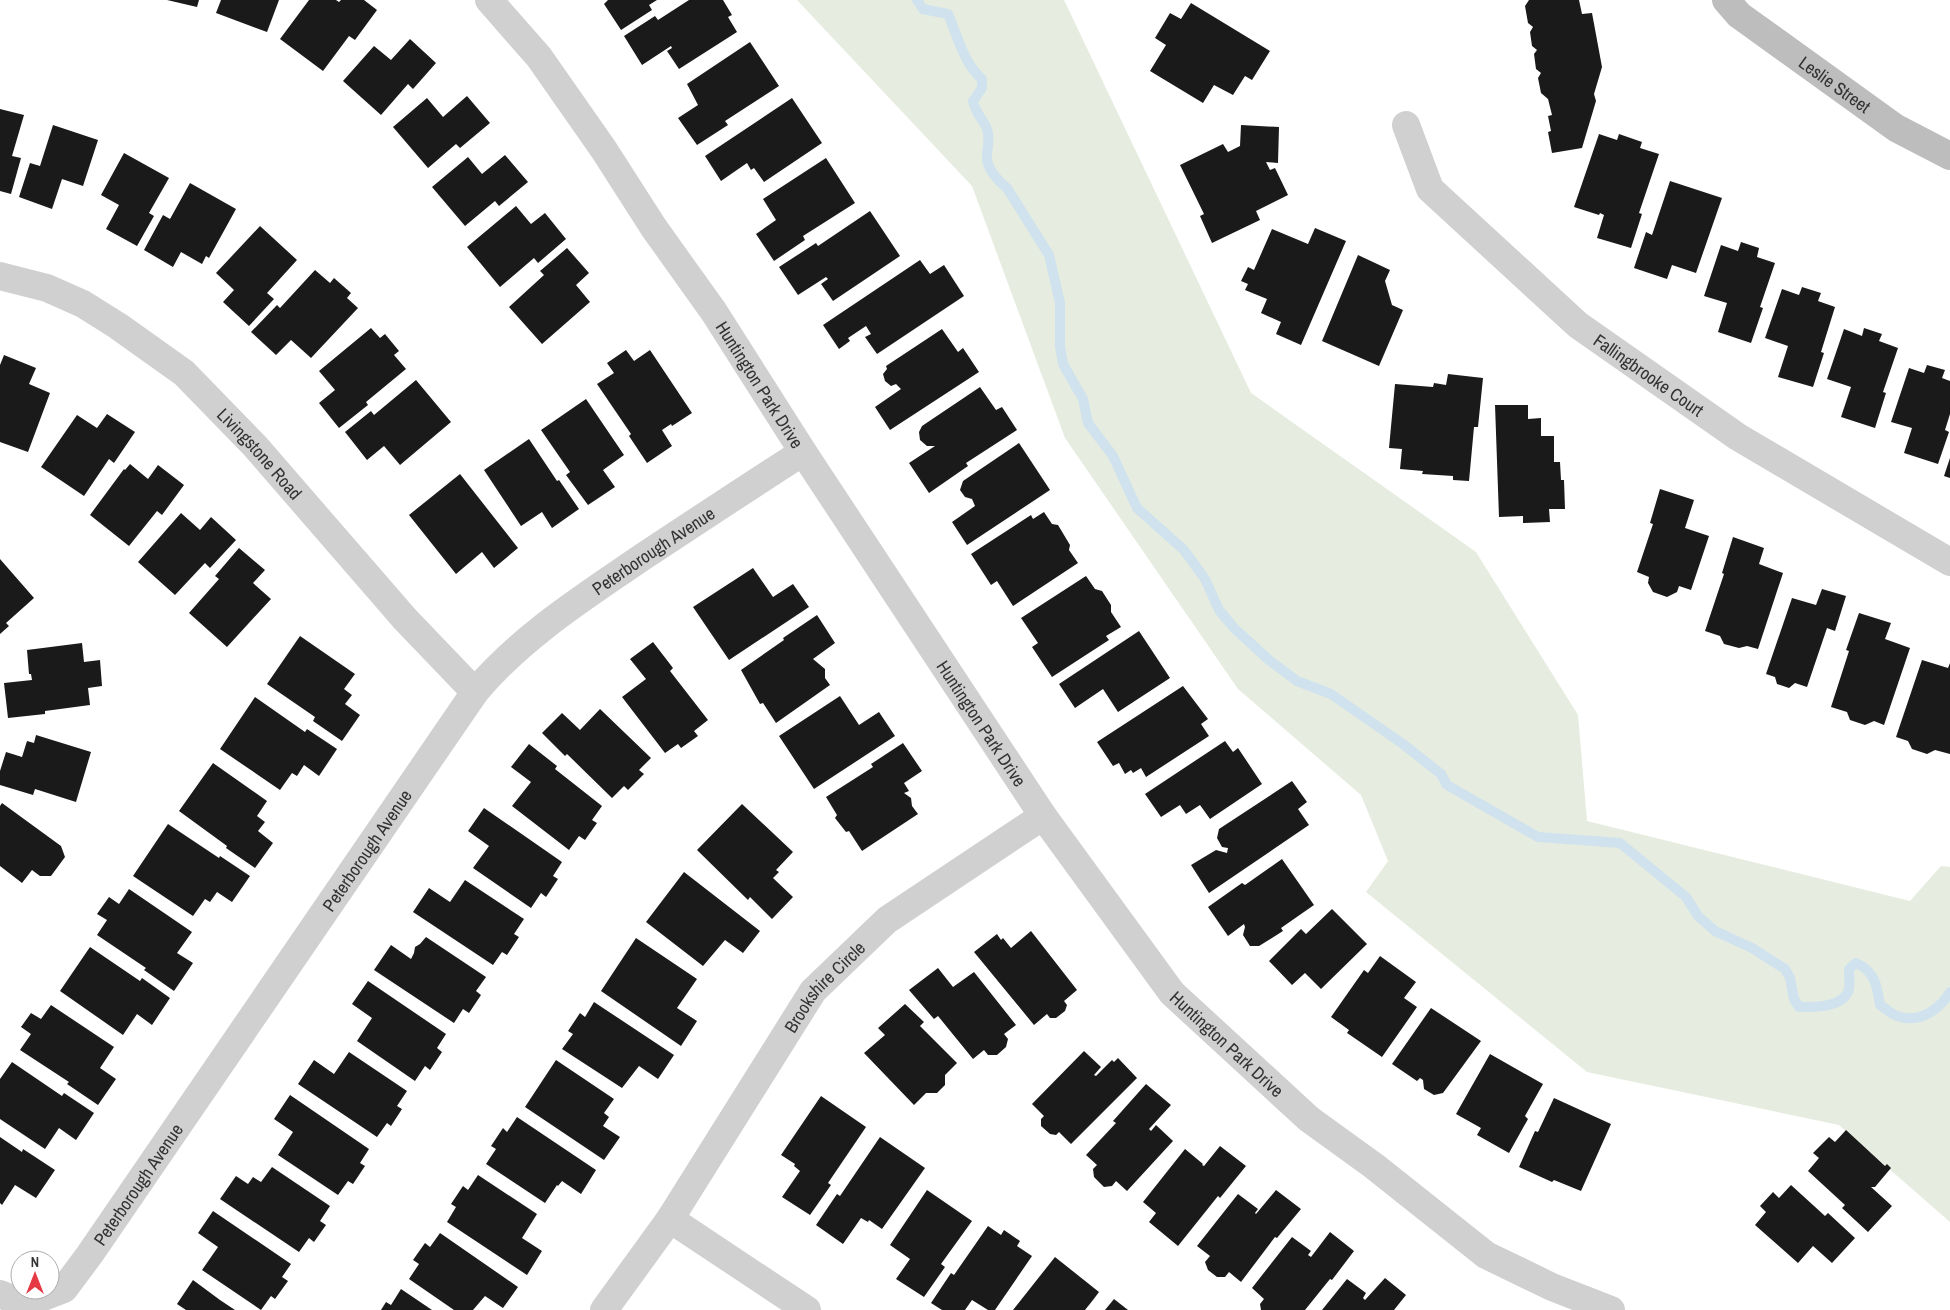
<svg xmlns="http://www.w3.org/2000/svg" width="1950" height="1310" font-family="'Archivo Narrow',sans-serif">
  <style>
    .green { fill: #e6ecdf }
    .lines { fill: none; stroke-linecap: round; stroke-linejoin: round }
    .stream { stroke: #cfe2ee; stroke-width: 10 }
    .building { fill: #1a1a1a }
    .minor { stroke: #d0d0d0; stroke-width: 28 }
    .secondary { stroke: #bdbdbd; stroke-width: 28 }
    .labels { text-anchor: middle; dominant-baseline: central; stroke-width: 5; stroke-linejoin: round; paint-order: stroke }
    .street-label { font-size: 18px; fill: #333; stroke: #fff }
  </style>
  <rect width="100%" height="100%" fill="#fff"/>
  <path class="green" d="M797,0H1064L1251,393L1476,552L1578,715L1587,821L1910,901L1941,866L1950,867V1222L1839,1125L1587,1072L1366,892L1388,861L1361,795L1238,689L1065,438L972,186Z"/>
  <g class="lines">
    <path class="stream" d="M917,0L923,9L948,14C957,35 964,64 982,79V88L973,101C975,113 983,119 987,129C991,139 986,150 987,160C989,171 999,182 1007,188L1049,255L1060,303V346L1063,364L1083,399L1088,423L1113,456L1137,508L1184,550L1205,579L1219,610L1234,628L1269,660L1297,681L1331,694L1403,744L1441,774L1447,785L1538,837L1620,843L1686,897L1698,916L1715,931L1752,948L1785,969L1790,978L1794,999L1799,1007C1814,1007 1844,1008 1849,989C1850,983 1849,975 1849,969L1856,963C1875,971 1877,986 1880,1005C1885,1008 1891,1014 1897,1016C1919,1024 1939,1010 1950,992"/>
  </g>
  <g class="building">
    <path d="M167,0H199L197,7Z"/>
    <path d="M221,0H279L267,32L216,13Z"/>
    <path d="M309,0H336L339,2L341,0H364L377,10L355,40L349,36L323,71L280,39Z"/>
    <path d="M608,0H657L649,5L652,10L621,30L604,4Z"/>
    <path d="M689,0H723L732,15L728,17L737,32L679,69L667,51L672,48L671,46L642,65L624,36L655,16L658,20Z"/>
    <path d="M1529,0H1579L1582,14L1592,13L1602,67L1594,94L1596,101L1582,148L1552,153L1548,132L1551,131L1548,116L1552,115L1548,99L1541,93L1538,78L1541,73L1536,69L1534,54L1537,50L1532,46L1530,32L1533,27L1528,23L1525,6Z"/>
    <path d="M1191,3L1270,51L1252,80L1245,76L1233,95L1214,85L1203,103L1150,71L1166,45L1155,38L1170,13L1181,19Z"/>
    <path d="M410,39L436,63L413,89L408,84L381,115L343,81L374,46L391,60Z"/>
    <path d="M750,42L779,86L725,121L728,125L697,145L678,118L698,105L687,84Z"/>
    <path d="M467,96L490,123L460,148L456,144L428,168L393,127L427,98L443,117Z"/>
    <path d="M792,98L822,143L764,182L754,168L751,170L747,163L721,181L705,156Z"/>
    <path d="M0,109L24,115L12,156L21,158L11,194L0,191Z"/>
    <path d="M53,125L98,140L83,186L62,179L52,209L19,197L30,163L40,166Z"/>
    <path d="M1241,125L1279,127L1278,163L1266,162L1270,170L1275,168L1288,195L1256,211L1260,220L1212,243L1200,216L1204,214L1180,165L1223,144L1228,152L1240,146Z"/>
    <path d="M1599,134L1617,140L1619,134L1642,142L1640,148L1659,154L1639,213L1642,214L1631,248L1597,238L1604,215L1600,213L1599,215L1574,207Z"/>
    <path d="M124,153L169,178L149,213L154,216L137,246L106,229L119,205L101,195Z"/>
    <path d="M505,155L528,182L499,206L495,201L465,226L432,187L468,157L482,174Z"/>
    <path d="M826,158L855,203L803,236L805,240L774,261L756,234L776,220L763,199Z"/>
    <path d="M1670,181L1722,198L1696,273L1672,265L1667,279L1634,268L1646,232L1652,235Z"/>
    <path d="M190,183L236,209L209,258L206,256L202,264L181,252L173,267L144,250L163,215L170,219Z"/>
    <path d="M516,206L531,224L545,213L566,239L538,263L534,258L500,287L467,247Z"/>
    <path d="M870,211L900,256L833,301L821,284L828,279L826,277L798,295L779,267L816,243L818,246Z"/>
    <path d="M260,226L297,260L267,293L274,299L249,326L223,302L234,290L216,273Z"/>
    <path d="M1315,228L1346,241L1301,345L1276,334L1281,322L1261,313L1267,299L1245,290L1248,284L1241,281L1248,267L1254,270L1272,229L1308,244Z"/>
    <path d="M1741,242L1759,248L1757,257L1775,263L1760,307L1763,308L1751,343L1718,332L1727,303L1704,296L1721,245L1738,251Z"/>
    <path d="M567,248L589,273L576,285L590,302L542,344L509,307L544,275L540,271Z"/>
    <path d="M1358,255L1390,270L1385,281L1392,305L1403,310L1379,366L1322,341Z"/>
    <path d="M920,260L930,274L944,265L964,296L877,354L865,337L871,334L866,326L848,338L850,341L839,349L823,325Z"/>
    <path d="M315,270L330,283L334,278L351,293L347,298L358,308L311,358L291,340L276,355L251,332L277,305L280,308Z"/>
    <path d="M1802,287L1821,293L1818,301L1835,307L1821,352L1824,353L1813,387L1778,377L1788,346L1765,338L1782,289L1799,295Z"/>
    <path d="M371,328L380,338L385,334L399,351L394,355L406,369L366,402L368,405L339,428L319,403L335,390L319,371Z"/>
    <path d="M1864,328L1882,334L1879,341L1898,348L1883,392L1886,393L1875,428L1841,417L1851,387L1827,379L1844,329L1862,336Z"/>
    <path d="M942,329L958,352L963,348L979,372L890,430L875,407L901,389L896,384L891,386L885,381L883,374L887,369L886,366Z"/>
    <path d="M626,350L634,361L650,350L692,413L672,426L671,424L662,430L672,446L647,463L629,436L631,434L597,384L614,373L607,363Z"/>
    <path d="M4,355L36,368L29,384L50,393L28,452L0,442V365Z"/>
    <path d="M1927,365L1945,370L1942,378L1950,381V414L1945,430L1949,432L1938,464L1904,453L1912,428L1891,422L1909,368L1924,373Z"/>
    <path d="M1448,374L1483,378L1478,427H1474L1469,481L1453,480V476L1422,474L1423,471L1400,469L1402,449L1389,448L1395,384L1433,387L1434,383L1446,385Z"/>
    <path d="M416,380L451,422L400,465L384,446L367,460L345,432L371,411L374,415Z"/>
    <path d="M980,387L996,410L1002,407L1017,430L966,463L968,466L929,493L909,463L935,446H927L920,440L919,432L922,426Z"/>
    <path d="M586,399L624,455L603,470L615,487L588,505L566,475L570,472L541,430Z"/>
    <path d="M1495,405H1528V419L1541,418V436H1554V462H1560L1561,480H1564L1565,509H1549L1550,522L1523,523V516L1499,517Z"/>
    <path d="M107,414L135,432L114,463L109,459L84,496L41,467L77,415L97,428Z"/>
    <path d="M529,439L557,481L559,480L579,509L552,528L542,512L521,526L484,470Z"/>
    <path d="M1019,443L1050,490L967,545L952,522L975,506L972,499L965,497L960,490L963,481Z"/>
    <path d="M1950,458V478L1944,476Z"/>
    <path d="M130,464L148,479L158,465L184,485L162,515L157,511L129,546L90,515L124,469L125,470Z"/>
    <path d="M460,474L518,548L494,568L482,552L456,574L409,515Z"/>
    <path d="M1660,489L1694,500L1685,528L1709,536L1691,590L1679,586L1677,592L1667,597L1653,592L1648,583L1649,577L1637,572L1653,524L1650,523Z"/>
    <path d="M1044,512L1052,524L1058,525L1070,545L1069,550L1078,563L1013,606L997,581L991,585L971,554L1031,515L1033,519Z"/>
    <path d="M181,513L200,530L211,517L236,540L210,568L205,563L175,595L138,562Z"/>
    <path d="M1733,537L1764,548L1759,564L1783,573L1758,649L1747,646L1739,648L1724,644L1720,636L1705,631L1724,574L1722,573Z"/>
    <path d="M239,548L265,570L253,583L271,599L227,647L189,613L219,579L215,576Z"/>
    <path d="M0,559L34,598L6,623L9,626L0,634Z"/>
    <path d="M753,568L773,597L793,584L809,607L729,660L693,607Z"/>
    <path d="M1086,576L1095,589L1102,591L1111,605V612L1121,627L1106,636L1109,640L1052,677L1032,647L1038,643L1021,618Z"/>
    <path d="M1822,589L1846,596L1835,631L1827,628L1807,687L1795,683L1789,688L1777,684L1775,677L1766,674L1792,598L1816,605Z"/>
    <path d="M1859,613L1891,623L1885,639L1910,648L1884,725L1874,721L1865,725L1850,720L1847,712L1831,707L1849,651L1846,650Z"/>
    <path d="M817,615L835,643L813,659L825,669V678L830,685L776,723L763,703L760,704L741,670L784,640L783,638Z"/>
    <path d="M1139,631L1170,678L1118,712L1103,689L1075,708L1059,684Z"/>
    <path d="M300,636L355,674L344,689L352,695L345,704L360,715L342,741L313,721L315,717L267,684Z"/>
    <path d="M653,642L673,668L670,671L708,720L694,731L698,736L681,748L678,744L665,753L622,697L646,679L630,659Z"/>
    <path d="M82,643L84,662L100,660L102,686L88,688L90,705L45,711V714L8,718L4,683L32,680L31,674H29L27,650Z"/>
    <path d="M1922,660L1948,668L1950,663V754L1935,750L1927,754L1912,749L1908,741L1896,737Z"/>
    <path d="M1183,686L1208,719L1201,724L1209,736L1146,777L1141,768L1133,773L1131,770L1125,774L1119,763L1113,766L1097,742Z"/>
    <path d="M840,696L859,725L879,712L895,736L814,789L779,736Z"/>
    <path d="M255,697L305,732L307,729L337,749L319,776L304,765L297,776L292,773L280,790L220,749Z"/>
    <path d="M600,709L651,758L639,770L644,774L628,790L624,786L612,798L567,754L565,756L542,733L562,713L580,730Z"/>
    <path d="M36,735L91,752L76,802L35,789L33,795L0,785V771L6,752L22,757L27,741L34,743Z"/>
    <path d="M1225,741L1233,752L1238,748L1262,784L1210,819L1200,805L1186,814L1180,805L1161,817L1145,794Z"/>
    <path d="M903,743L922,771L904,783L909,791L904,793L911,798L912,806L918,814L862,851L849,831L846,832L835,818L837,815L826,797L873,767L871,764Z"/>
    <path d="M529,744L557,766L555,769L602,806L592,820L597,823L585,840L579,836L569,850L512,806L531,782L511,767Z"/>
    <path d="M213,763L267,801L257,816L265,822L258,831L273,843L255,868L226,848L227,846L179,811Z"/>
    <path d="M1292,781L1307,802L1298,809L1309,825L1209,893L1191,865L1216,850L1227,853L1228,848L1222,847L1217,838L1219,829Z"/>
    <path d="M2,803L61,846L65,857L51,876H40L32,870L22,883L0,866V806Z"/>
    <path d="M742,804L793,852L776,870L779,872L773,878L793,897L772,919L750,897L748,900L697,850Z"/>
    <path d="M484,808L562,862L553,876L558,879L546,897L541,893L531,908L473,868L489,846L468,831Z"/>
    <path d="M168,824L219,858L220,856L250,876L232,902L217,892L210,902L205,899L193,916L133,876Z"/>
    <path d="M1282,859L1314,905L1281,928L1283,931L1259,946H1250L1243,935L1245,927L1244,924L1228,936L1208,907L1242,883L1245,885Z"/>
    <path d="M684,872L760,931L743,953L725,940L703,966L646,922Z"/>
    <path d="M465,880L524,919L514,934L519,937L507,955L502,952L493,965L413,912L429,888L450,902Z"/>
    <path d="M129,889L192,932L177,953L193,963L174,991L144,970L146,968L97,935L107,920L97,914L109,897L119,904Z"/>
    <path d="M1332,909L1367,944L1321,989L1305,973L1292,985L1269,961L1301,929L1306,934Z"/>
    <path d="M1031,931L1077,990L1064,1001L1067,1005L1065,1011L1056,1018H1050L1047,1014L1034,1025L974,952L997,934L1001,940L1003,938L1011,948Z"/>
    <path d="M426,937L486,977L476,991L481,995L469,1013L463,1009L454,1023L374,970L391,945L411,959L414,953L415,947L420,944Z"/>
    <path d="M636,938L697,979L677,1008L697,1021L681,1046L601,991Z"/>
    <path d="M90,947L140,981L142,978L170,998L152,1025L137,1014L123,1035L60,991Z"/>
    <path d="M1380,956L1416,982L1404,998L1417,1007L1382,1057L1350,1035L1347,1033L1349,1030L1331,1017L1364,970L1368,973Z"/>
    <path d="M938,968L953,987L974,972L1016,1025L1004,1034L1008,1039L1006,1047L997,1055H988L984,1050L973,1059L938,1016L934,1019L909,990Z"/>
    <path d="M368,981L446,1034L437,1048L442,1052L430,1070L425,1066L415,1081L357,1041L372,1018L352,1004Z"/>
    <path d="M594,1002L674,1055L658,1079L639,1066L622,1088L562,1049L573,1034L568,1031L580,1013L585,1017Z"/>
    <path d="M905,1004L924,1022L920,1026L957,1063L945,1075V1085L937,1093H926L914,1105L864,1053L885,1035L878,1028Z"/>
    <path d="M51,1005L114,1047L100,1068L116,1079L98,1105L67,1084L69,1082L20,1050L31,1034L21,1027L31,1013L41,1019Z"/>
    <path d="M1431,1008L1481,1041L1443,1093L1434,1095L1424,1089L1423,1080L1420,1078L1417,1081L1392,1064Z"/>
    <path d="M1084,1051L1101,1067L1094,1075L1096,1076L1112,1060L1114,1062L1118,1058L1137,1078L1071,1144L1059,1132L1056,1135L1050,1134L1041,1126V1119L1044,1116L1032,1104Z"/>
    <path d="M349,1052L407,1091L397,1106L402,1109L391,1126L387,1123L377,1137L298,1084L314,1060L334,1074Z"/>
    <path d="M1490,1054L1543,1084L1525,1116L1528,1119L1509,1153L1477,1135L1481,1128L1456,1114Z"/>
    <path d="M556,1060L614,1099L604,1113L609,1117L603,1126L620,1137L604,1160L525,1107Z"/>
    <path d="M12,1062L62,1096L64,1093L94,1113L76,1140L59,1128L45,1149L0,1119V1079Z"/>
    <path d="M1146,1084L1171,1105L1149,1129L1151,1131L1156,1125L1173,1141L1127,1191L1116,1181L1112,1186L1104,1187L1094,1177L1093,1169L1097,1165L1086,1155L1116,1123L1113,1121Z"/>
    <path d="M290,1095L369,1149L360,1163L365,1166L353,1184L348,1181L338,1195L278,1155L293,1132L274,1119Z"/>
    <path d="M821,1096L866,1127L828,1183L831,1185L810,1215L782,1197L800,1171L794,1166L795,1164L781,1155Z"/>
    <path d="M1554,1098L1611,1124L1581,1191L1554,1180L1552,1182L1519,1167L1535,1131L1538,1132Z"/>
    <path d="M517,1117L596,1170L581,1194L562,1181L558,1186L557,1185L545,1203L486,1164L496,1149L491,1146L503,1128L507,1132Z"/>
    <path d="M1846,1130L1885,1166L1887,1164L1891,1168L1875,1187H1871L1892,1206L1868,1232L1842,1208L1845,1205L1808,1171L1819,1158L1813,1153L1829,1137L1835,1142Z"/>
    <path d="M0,1137L22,1152L23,1149L55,1170L36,1198L15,1185L2,1205L0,1203Z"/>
    <path d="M880,1137L925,1168L882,1229L869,1220L868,1222L861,1218L843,1244L816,1225L837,1194L840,1196Z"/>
    <path d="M1220,1146L1246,1166L1220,1198L1218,1196L1178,1246L1149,1222L1156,1213L1143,1202L1185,1149L1203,1164L1202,1165L1204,1166Z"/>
    <path d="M272,1167L330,1206L320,1221L326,1225L314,1242L309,1238L299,1252L220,1199L236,1176L248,1184L253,1177L261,1182Z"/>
    <path d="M478,1175L537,1214L522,1238L542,1251L527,1275L447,1222L456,1207L451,1204L463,1186L468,1190Z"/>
    <path d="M1791,1185L1825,1216L1828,1213L1855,1238L1832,1263L1813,1246L1798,1263L1755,1225L1766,1212L1760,1206L1773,1192L1779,1198Z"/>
    <path d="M927,1190L972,1221L941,1264L945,1267L924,1297L896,1279L910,1259L890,1245Z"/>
    <path d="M1276,1190L1301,1209L1277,1238L1275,1237L1241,1282L1229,1272L1225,1277H1217L1208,1270L1205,1262L1210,1256L1197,1246L1238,1194L1258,1209L1255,1213L1256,1214Z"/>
    <path d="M213,1211L291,1264L282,1277L288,1281L275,1299L271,1296L261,1310L202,1270L218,1247L198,1233Z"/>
    <path d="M988,1226L1001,1235L1004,1230L1020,1241L1017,1246L1032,1256L995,1310H988L972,1300L965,1310H942L931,1303L951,1273L954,1275Z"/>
    <path d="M1330,1232L1354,1251L1332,1280L1330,1279L1305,1310H1261L1260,1304L1264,1299L1252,1288L1292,1237L1311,1251L1308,1255L1311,1257Z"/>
    <path d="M440,1233L518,1287L503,1308L485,1296L473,1310H454L409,1279L419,1264L413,1260L425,1243L430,1247Z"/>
    <path d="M1055,1257L1099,1292L1093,1300L1085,1310H1013Z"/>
    <path d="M1385,1278L1406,1295L1394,1310H1322L1347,1279L1366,1293L1363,1298L1365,1300Z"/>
    <path d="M193,1280L220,1300L235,1310H186L177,1304Z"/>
    <path d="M401,1289L432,1310H381L386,1302L391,1305Z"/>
    <path d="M1114,1299L1128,1310H1105Z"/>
  </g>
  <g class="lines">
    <g class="minor">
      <path id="s1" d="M489,0L539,57L604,150L654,228L714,312L803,452L1043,816L1172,993L1309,1119L1374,1166L1486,1255L1552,1287L1611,1310"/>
      <path id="s2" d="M1406,125L1430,189L1578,325L1738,437L1950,562"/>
      <path id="s3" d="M0,276L47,288L83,304L118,326L184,373L255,446L405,619L475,692"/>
      <path d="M670,1219L807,1310"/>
      <path id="s4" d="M0,1294L12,1299H38L64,1289L90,1254L475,692C522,636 584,597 644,556C697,521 750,486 803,452"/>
      <path id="s5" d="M604,1310L670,1219L813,991L887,920L1043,816"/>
    </g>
    <path class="secondary" id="s6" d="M1726,0L1739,15L1896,128L1950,156"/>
  </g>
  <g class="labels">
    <g class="street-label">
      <text stroke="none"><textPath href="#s6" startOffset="138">Leslie Street</textPath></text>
      <text stroke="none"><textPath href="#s2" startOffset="356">Fallingbrooke Court</textPath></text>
      <text stroke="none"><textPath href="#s1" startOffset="471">Huntington Park Drive</textPath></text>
      <text stroke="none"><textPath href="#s3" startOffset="321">Livingstone Road</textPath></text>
      <text stroke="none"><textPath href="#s4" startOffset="1020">Peterborough Avenue</textPath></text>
      <text stroke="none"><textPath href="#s1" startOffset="876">Huntington Park Drive</textPath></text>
      <text stroke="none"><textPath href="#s4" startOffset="600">Peterborough Avenue</textPath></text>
      <text stroke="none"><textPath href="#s5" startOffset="392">Brookshire Circle</textPath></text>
      <text stroke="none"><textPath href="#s1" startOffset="1281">Huntington Park Drive</textPath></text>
      <text stroke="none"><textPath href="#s4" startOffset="195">Peterborough Avenue</textPath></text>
    </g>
  </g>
  <g transform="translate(35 1275)"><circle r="24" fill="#ffffff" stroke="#adadad"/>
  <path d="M0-4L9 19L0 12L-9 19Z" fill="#e63946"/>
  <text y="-8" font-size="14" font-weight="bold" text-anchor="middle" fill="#333333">N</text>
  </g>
</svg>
